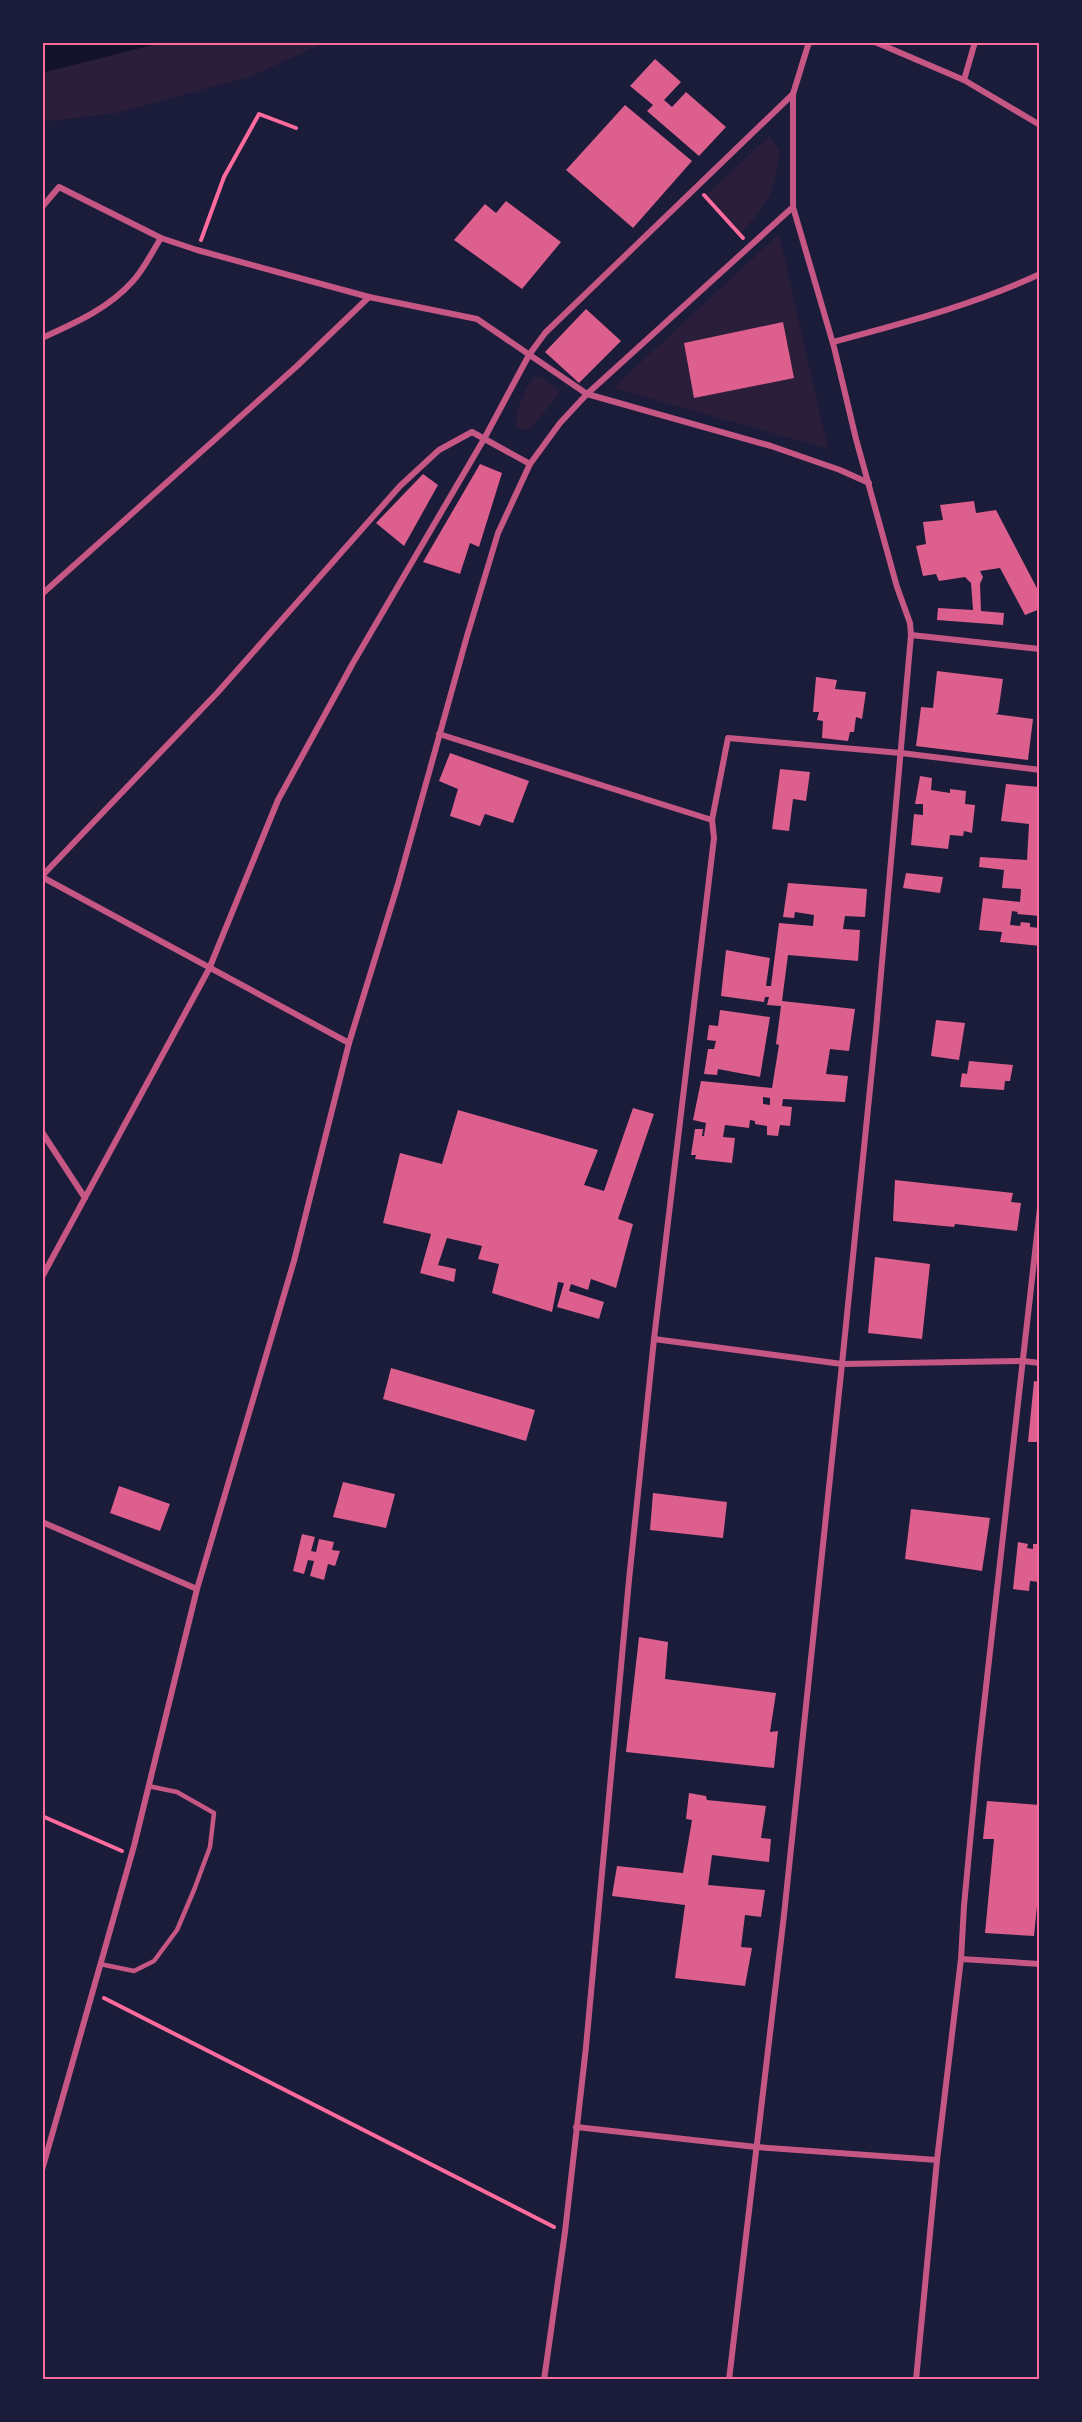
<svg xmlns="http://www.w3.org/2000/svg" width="1082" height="2422" font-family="Inter,sans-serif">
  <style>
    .green { fill: #2a1e3b }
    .water { fill: #12122b }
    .building { fill: #dd5f8e; fill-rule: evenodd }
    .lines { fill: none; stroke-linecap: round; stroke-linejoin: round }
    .path { stroke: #ff6b9d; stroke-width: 4 }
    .service { stroke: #c65784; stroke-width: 4.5 }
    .minor { stroke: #c65784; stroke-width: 6 }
    .neatline { fill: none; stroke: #ff6b9d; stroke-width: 2 }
  </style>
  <rect width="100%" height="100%" fill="#1b1b3a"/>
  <g class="green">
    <path d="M101,42H326L252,76L117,113L42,122V58Z"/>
    <path d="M769,136L780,150C774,194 769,202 740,234L705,196Z"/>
    <path d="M779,234L828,449L613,388Z"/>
    <path d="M534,377L542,378L558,389L559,394L528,431L517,427C514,413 525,388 534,377Z"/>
  </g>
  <path class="water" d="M42,42H164L42,73Z"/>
  <g class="building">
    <path d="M655,59L681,82L664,100L672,107L686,92L726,127L699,156L647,111L653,105L630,86Z"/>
    <path d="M625,105L692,161L633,228L566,170Z"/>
    <path d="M506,201L561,242L522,289L454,240L485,204L496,213Z"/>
    <path d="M586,309L621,341L579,383L545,352Z"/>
    <path d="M783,322L794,378L694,398L684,343Z"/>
    <path d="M480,464L502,473L479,547L470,543L460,574L423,562Z"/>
    <path d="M423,474L438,485L404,546L376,523Z"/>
    <path d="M974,501L976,513L996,510L1040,594V609L1025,615L1000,568L980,571L983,577L980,584L981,611L1004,613L1003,625L937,620L938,608L973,610L971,583L965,577L939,581L936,574L923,576L916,546L926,544L923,522L943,520L940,505Z"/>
    <path d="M937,671L1003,679L998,713L995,714L1033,719L1028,760L916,746L921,707L933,708Z"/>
    <path d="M816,677L837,680L835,689L866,692L862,719L856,717L854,732H850L848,741L822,738L823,721L817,720L819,712H813Z"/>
    <path d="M450,753L529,781L513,823L485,814L480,826L450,816L458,789L439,781Z"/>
    <path d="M780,769L810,772L806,801L793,799L789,831L772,829Z"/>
    <path d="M920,776L932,778L931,790L950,793V789L966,791L965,804L975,805L972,833L964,831L963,836L950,835L948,849L911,845L914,814L923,815V804H915Z"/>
    <path d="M1006,784L1040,787V916L1017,914L1018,912L1012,911L1010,925L1020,926L1021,922L1030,923V927L1040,928V946L1000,942L1002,932L979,930L983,898L1020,902L1021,889L1002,888L1004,870L979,867L980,857L1027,860L1029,824L1001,821Z"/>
    <path d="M906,873L943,877L940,893L903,888Z"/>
    <path d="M788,883L867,889L865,917L845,916L843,929L860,930L858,961L788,955L782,1001L855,1009L849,1051L830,1049L826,1074L848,1076L845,1102L783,1099L782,1106L792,1107L790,1126L780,1125L778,1136L767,1135V1126L755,1124V1121L750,1120L749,1128L725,1125L723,1137L735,1138L732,1163L695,1159L696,1155H691L695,1129H703L702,1136H704L706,1123L693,1120L701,1081L772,1088L779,1045L776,1044L781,1006L767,1005L769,997H765L764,1002L721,996L726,950L770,958L766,986H771L779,923L813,926L814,915L795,912L794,918L783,917ZM763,1097L770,1098V1105L763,1104Z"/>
    <path d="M720,1010L770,1017L760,1077L718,1069L717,1075L704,1074L708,1049H714L716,1041L707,1040L709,1025L718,1026Z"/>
    <path d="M936,1020L965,1023L959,1060L931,1056Z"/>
    <path d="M969,1061L1013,1065L1010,1081H1005L1004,1090L960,1087L962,1073L967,1074Z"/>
    <path d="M633,1108L654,1114L618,1219L633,1224L616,1288L591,1279L588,1290L571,1284L569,1291L604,1302L599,1319L557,1307L564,1283L558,1282L552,1312L492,1293L499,1264L478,1259L482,1246L447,1238L438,1265L456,1269L454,1282L420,1273L431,1234L383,1223L400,1153L442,1164L458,1110L598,1150L584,1185L604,1191Z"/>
    <path d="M895,1180L1013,1193L1011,1202L1021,1203L1017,1231L955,1224L954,1227L893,1221Z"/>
    <path d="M875,1257L930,1264L922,1339L868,1333Z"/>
    <path d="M391,1368L535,1410L526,1441L383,1399Z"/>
    <path d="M1034,1381L1040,1382V1442H1028Z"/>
    <path d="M343,1482L395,1494L386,1528L333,1517Z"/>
    <path d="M119,1486L170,1504L160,1531L110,1513Z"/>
    <path d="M653,1493L727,1502L723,1538L650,1530Z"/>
    <path d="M911,1509L990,1518L982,1571L905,1559Z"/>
    <path d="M302,1534L315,1537L311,1551L316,1552L319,1539L334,1542L332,1550L340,1551L335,1566L328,1564L324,1580L310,1576L314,1561L308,1560L304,1574L293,1571Z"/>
    <path d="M1018,1542L1028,1544L1027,1548L1033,1549V1544H1040V1582L1030,1581L1029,1591L1013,1589Z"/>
    <path d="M639,1637L668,1642L665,1679L776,1693L770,1732L778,1731L774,1768L626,1752Z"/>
    <path d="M689,1793L706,1796L707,1800L766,1806L761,1838L771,1839L769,1862L712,1855L708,1885L765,1890L761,1917L745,1915L741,1947L752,1948L745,1986L675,1978L685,1905L612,1896L617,1866L683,1873L692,1820L686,1819Z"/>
    <path d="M987,1801L1040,1805V1876L1034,1936L985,1933L994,1839H983Z"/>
  </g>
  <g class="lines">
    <g class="path">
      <path d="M704,195L743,238"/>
      <path d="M201,240L224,177L259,114L296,128"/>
      <path d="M42,1816L122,1851"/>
      <path d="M104,1998L554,2227"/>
    </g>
    <path class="service" d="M100,1964L134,1971L154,1961L177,1930L194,1890L210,1847L214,1813L177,1792L148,1786"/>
    <g class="minor">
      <path d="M875,42L964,80L1040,125"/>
      <path d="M964,80L975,42"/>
      <path d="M42,207L59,187L161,238L197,250L369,297L477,319L587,394L771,446L840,470L869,483"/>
      <path d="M42,338C75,323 108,309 133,281C144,269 152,252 161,238"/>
      <path d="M833,342C903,323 974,305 1040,274"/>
      <path d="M42,594L297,366L369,297"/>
      <path d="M911,635L1040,649"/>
      <path d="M439,734L712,820"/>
      <path d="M42,876L218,692L400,486L439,450L472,432L530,464"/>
      <path d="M42,877L349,1043"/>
      <path d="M42,1132L85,1198"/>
      <path d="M42,1277L209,969L278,800L353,663L484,439L529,355L545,333L793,94"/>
      <path d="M654,1339L842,1364L1023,1361L1040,1363"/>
      <path d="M42,1522L197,1589"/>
      <path d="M961,1959L1040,1964"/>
      <path d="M576,2127L756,2147L937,2160"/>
      <path d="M42,2170L134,1846L197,1589L294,1261L349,1043L398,884L467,636L498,533L530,464L560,423L587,394L793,207"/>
      <path d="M544,2380L565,2232L586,2047L629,1580L654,1339L714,838L712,820L728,738L901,753L1040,770"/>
      <path d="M729,2380L784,1915L842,1364L876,1030L911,635L910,623L897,587L856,439L834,347L793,207V94L809,42"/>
      <path d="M916,2380L937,2160L961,1959L964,1906L978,1758L1040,1208"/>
    </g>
  </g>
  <rect width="1082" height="2422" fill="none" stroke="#1b1b3a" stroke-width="87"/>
  <rect x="44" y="44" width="994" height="2334" class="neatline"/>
</svg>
